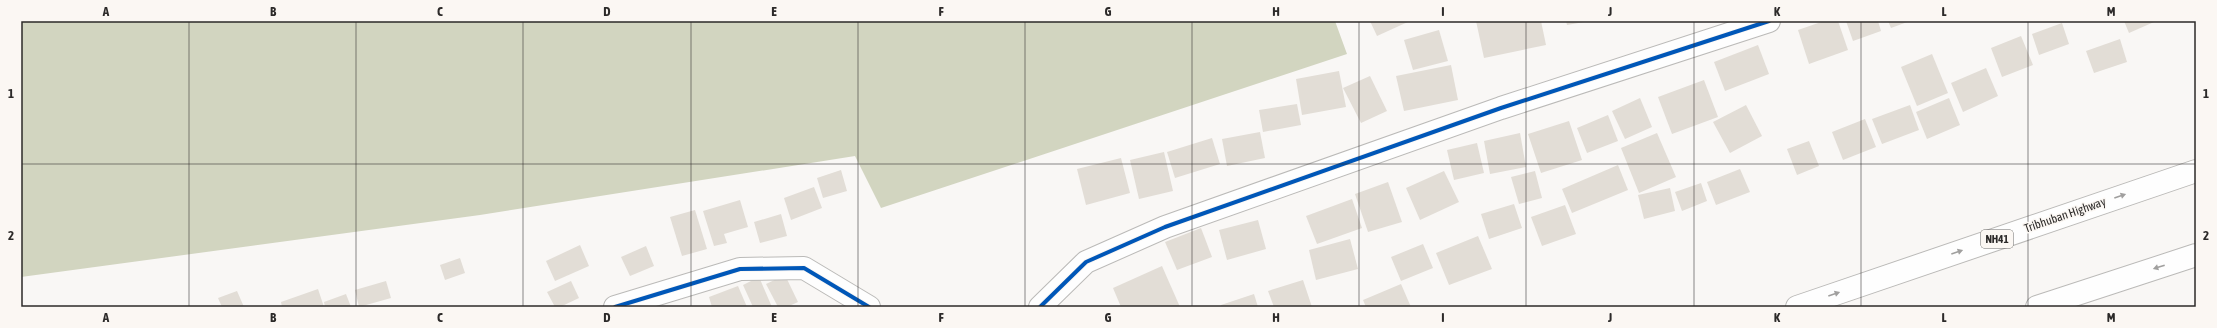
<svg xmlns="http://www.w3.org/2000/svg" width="2217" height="328" font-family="'Asap Condensed',sans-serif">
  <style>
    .forest { fill: #d2d5c0 }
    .building { fill: #e2ddd6 }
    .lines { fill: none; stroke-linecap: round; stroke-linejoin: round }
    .minor-casing { stroke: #bbbab8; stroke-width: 24 }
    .trunk-casing { stroke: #bbbab8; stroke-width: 24 }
    .minor { stroke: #fefefe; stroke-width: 22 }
    .trunk { stroke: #fefefe; stroke-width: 22 }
    .cycleway-casing { stroke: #fbf7f3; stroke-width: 6 }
    .cycleway { stroke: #0057b8; stroke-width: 4 }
    .oneway { fill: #a09f9e }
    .grid { fill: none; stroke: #2c2a29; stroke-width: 1; stroke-opacity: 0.55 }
    .labels { text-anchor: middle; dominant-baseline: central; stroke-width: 3; stroke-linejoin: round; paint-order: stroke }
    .shield { fill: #fbf7f3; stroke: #6a6866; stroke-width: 1 }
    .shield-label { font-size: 11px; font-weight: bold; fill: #2c2a29 }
    .street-label { font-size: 12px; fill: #2c2a29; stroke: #fbf7f3 }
    .neatline { fill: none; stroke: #2c2a29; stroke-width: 1.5 }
    .grid-label { font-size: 13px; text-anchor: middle; font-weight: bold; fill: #2c2a29 }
  </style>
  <rect width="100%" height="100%" fill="#f9f7f5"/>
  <path class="forest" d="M21,21H1335L1347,54L881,208L855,156L480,215L21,277Z"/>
  <g class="building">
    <path d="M1370,21H1410L1377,36Z"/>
    <path d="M1476,21H1541L1546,45L1484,58Z"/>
    <path d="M1566,21H1583L1584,22L1567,25Z"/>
    <path d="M1824,21H1838L1848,50L1809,64L1798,30Z"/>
    <path d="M1846,21H1878L1881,31L1853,41Z"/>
    <path d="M1888,21H1910L1891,28Z"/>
    <path d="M2124,21H2153L2154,22L2129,33Z"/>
    <path d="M2062,23L2069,44L2039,55L2032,34Z"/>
    <path d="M1439,30L1448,61L1413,70L1404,40Z"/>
    <path d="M2021,36L2033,65L2002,77L1991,48Z"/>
    <path d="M2120,39L2127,62L2094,73L2086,51Z"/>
    <path d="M1758,45L1769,74L1725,91L1714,62Z"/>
    <path d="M1932,54L1948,93L1917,106L1901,67Z"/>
    <path d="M1451,65L1458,100L1404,111L1396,76Z"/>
    <path d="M1986,68L1998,96L1963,112L1951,83Z"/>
    <path d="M1339,71L1346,107L1302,115L1296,79Z"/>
    <path d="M1370,76L1387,111L1361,123L1343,88Z"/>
    <path d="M1704,80L1718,117L1672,134L1658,97Z"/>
    <path d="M1640,98L1652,127L1625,139L1612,111Z"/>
    <path d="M1949,98L1960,125L1927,139L1916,112Z"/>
    <path d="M1297,104L1301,125L1263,132L1259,110Z"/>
    <path d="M1746,105L1762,136L1730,153L1713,122Z"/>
    <path d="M1910,105L1919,130L1882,144L1872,119Z"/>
    <path d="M1608,115L1618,141L1587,153L1577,128Z"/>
    <path d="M1865,119L1876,147L1843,160L1832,132Z"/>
    <path d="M1569,121L1582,160L1541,173L1528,134Z"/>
    <path d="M1260,132L1265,158L1227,166L1222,139Z"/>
    <path d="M1520,133L1526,167L1490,174L1484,141Z"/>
    <path d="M1657,133L1676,177L1639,193L1621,148Z"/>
    <path d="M1212,138L1220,164L1175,178L1167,152Z"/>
    <path d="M1809,141L1819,166L1797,175L1787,149Z"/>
    <path d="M1477,143L1484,173L1454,180L1447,150Z"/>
    <path d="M1164,152L1173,191L1139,199L1130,160Z"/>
    <path d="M1121,158L1130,193L1086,205L1077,169Z"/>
    <path d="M1618,165L1628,190L1572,213L1562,189Z"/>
    <path d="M1740,169L1750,192L1716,205L1707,182Z"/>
    <path d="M841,170L847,191L823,198L817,178Z"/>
    <path d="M1444,171L1459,202L1420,220L1406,188Z"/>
    <path d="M1535,171L1542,198L1519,204L1511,177Z"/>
    <path d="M1388,182L1402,222L1368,232L1355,194Z"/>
    <path d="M1701,183L1707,201L1682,211L1675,192Z"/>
    <path d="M814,187L822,208L791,220L784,198Z"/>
    <path d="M1670,188L1675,211L1644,219L1638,195Z"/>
    <path d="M1352,199L1362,228L1317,244L1306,216Z"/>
    <path d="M740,200L748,227L724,234L727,243L714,246L703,211Z"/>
    <path d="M1514,204L1522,228L1489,239L1481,214Z"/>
    <path d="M1565,205L1576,234L1542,246L1531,217Z"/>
    <path d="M695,210L707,249L682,256L670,217Z"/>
    <path d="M781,214L787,236L760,243L754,222Z"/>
    <path d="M1258,220L1266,249L1227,260L1219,230Z"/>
    <path d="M1201,228L1212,257L1177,270L1165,242Z"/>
    <path d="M1478,236L1492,269L1449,285L1436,253Z"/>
    <path d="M1350,239L1358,269L1316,280L1309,250Z"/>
    <path d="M1423,244L1433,268L1401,281L1391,257Z"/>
    <path d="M580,245L589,266L555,281L546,261Z"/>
    <path d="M646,246L654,266L630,276L621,257Z"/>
    <path d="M460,258L465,273L445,280L440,265Z"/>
    <path d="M1162,266L1180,307H1121L1113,288Z"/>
    <path d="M785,275L798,302L787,307H778L766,284Z"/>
    <path d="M759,277L772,307H753L743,285Z"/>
    <path d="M1303,280L1312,307H1274L1268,291Z"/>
    <path d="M386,281L391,298L359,307L355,290Z"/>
    <path d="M571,281L579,298L560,307H555L547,292Z"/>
    <path d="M1401,284L1411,307H1366L1363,300Z"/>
    <path d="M738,286L747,307H712L709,297Z"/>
    <path d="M318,289L324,307H282L281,302Z"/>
    <path d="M237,291L244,307H222L218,298Z"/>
    <path d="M346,294L351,307H325L324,302Z"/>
    <path d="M1254,294L1258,307H1221V305Z"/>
  </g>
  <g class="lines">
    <defs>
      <g id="minor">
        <path d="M615,307L740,269L804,268L869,307"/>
        <path d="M1040,307L1086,262L1165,227L1501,108L1769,21"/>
      </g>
      <g id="trunk">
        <path d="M1797,307L2196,171"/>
        <path d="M2037,307L2196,255"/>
      </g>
    </defs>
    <use href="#minor" class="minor-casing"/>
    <use href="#trunk" class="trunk-casing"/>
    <use href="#minor" class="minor"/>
    <use href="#trunk" class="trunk"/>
    <defs>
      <g id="cycleway">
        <path d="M615,307L740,269L804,268L869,307"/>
        <path d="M1040,307L1086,262L1165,227L1501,108L1769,21"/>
      </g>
    </defs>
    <use href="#cycleway" class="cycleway-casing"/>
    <use href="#cycleway" class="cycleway"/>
  </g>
  <defs><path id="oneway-solid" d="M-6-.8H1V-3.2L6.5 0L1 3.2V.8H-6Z"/></defs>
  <g class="oneway">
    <use href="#oneway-solid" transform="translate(2120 196) rotate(-19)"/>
    <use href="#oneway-solid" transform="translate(1957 252) rotate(-19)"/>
    <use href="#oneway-solid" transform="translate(2159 267) rotate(162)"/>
    <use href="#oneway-solid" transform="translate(1834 294) rotate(-19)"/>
  </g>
  <path class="grid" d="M189,21V307M356,21V307M523,21V307M691,21V307M858,21V307M1025,21V307M1192,21V307M1359,21V307M1526,21V307M1694,21V307M1861,21V307M2028,21V307M21,164H2196"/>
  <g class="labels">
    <rect class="shield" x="1981" y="230" width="32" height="18" rx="3"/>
    <g class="shield-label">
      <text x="1997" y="239">NH41</text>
    </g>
    <g class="street-label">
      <text transform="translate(2065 215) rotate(-19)">Tribhuban Highway</text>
    </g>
  </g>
  <rect width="2217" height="328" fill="none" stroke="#fbf7f3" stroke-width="44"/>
  <rect x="22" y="22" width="2173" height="284" class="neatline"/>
  <g class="grid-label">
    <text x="106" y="16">A</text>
    <text x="273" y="16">B</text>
    <text x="440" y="16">C</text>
    <text x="607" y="16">D</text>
    <text x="774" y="16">E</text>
    <text x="941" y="16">F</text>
    <text x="1108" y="16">G</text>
    <text x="1276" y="16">H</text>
    <text x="1443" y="16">I</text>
    <text x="1610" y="16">J</text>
    <text x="1777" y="16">K</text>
    <text x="1944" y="16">L</text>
    <text x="2111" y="16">M</text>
    <text x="11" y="98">1</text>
    <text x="2206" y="98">1</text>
    <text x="11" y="240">2</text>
    <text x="2206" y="240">2</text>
    <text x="106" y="322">A</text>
    <text x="273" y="322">B</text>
    <text x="440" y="322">C</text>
    <text x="607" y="322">D</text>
    <text x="774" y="322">E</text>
    <text x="941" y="322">F</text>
    <text x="1108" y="322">G</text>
    <text x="1276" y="322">H</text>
    <text x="1443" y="322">I</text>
    <text x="1610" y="322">J</text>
    <text x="1777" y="322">K</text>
    <text x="1944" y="322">L</text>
    <text x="2111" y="322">M</text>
  </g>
</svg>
